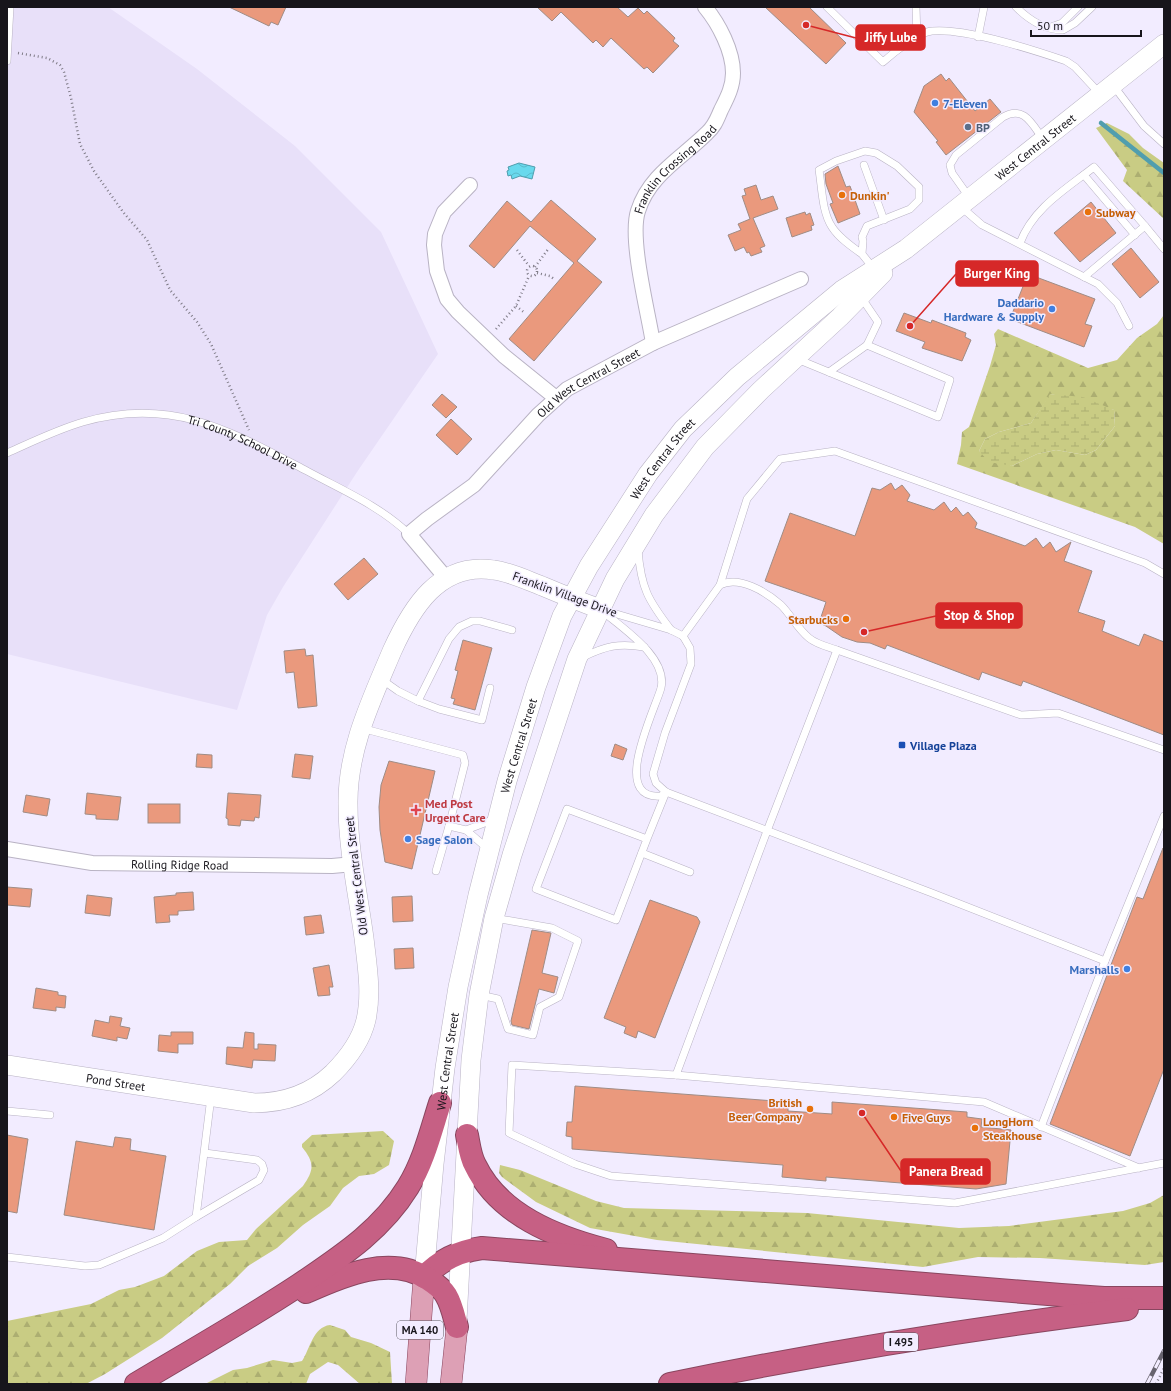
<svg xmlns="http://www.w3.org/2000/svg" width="1171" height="1391" font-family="'PT Sans',sans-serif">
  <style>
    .built { fill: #e8e0f9 }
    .forest { fill: url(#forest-firs); fill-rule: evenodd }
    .wetland { fill: url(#wetland-marsh) }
    .water { fill: url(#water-waves); stroke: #509eae }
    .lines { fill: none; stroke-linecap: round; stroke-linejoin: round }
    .stream { stroke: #509eae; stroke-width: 4.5 }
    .building { fill: #ea997d; stroke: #9f8c85 }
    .service-casing { stroke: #b9b3c4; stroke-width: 8 }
    .minor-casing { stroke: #b9b3c4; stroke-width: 16 }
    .secondary-casing { stroke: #b9b3c4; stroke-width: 20 }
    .primary-casing { stroke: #89465f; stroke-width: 22 }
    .motorway-casing { stroke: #89465f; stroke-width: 24 }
    .path { stroke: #7f7b87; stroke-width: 2.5; stroke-dasharray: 1 3; stroke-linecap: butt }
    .service { stroke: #fff; stroke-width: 7 }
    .minor { stroke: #fff; stroke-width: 14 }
    .secondary { stroke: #fff; stroke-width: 19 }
    .primary { stroke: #dda0b5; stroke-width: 21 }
    .motorway { stroke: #c66084; stroke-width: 22 }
    .rail-casing { stroke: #67636e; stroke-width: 4.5 }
    .rail { stroke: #f2ecff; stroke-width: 3; stroke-dasharray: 9; stroke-linecap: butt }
    .shop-dot { fill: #3f7fe0; stroke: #f2ecff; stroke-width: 1.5 }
    .service-dot { fill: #5c6f8a; stroke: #f2ecff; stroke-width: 1.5 }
    .food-dot { fill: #e8710a; stroke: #f2ecff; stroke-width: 1.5 }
    .transit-dot { fill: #1a4fb4; stroke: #f2ecff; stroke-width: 1.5 }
    .health-dot { fill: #e0444e; stroke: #f2ecff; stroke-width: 1.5 }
    .labels { text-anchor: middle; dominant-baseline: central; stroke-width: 3; stroke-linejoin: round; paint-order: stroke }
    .shield { fill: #f2ecff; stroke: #59565f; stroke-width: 1 }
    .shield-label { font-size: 11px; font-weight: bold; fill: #17151b }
    .shop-label { font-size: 12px; font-weight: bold; fill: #366cbe; stroke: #f2ecff; text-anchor: start }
    .service-label { font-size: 12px; font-weight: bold; fill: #4e5e75; stroke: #f2ecff; text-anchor: start }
    .street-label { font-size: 12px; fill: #17151b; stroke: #f2ecff }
    .food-label { font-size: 12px; font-weight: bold; fill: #c56008; stroke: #f2ecff; text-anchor: start }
    .transit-label { font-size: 12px; font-weight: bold; fill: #164399; stroke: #f2ecff; text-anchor: start }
    .health-label { font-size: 12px; font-weight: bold; fill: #be3a42; stroke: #f2ecff; text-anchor: start }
    .leader { fill: none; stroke: #d62828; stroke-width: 1.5 }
    .callout-dot { fill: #d62828; stroke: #f2ecff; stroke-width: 1.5 }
    .callout { fill: #d62828; stroke: #d62828; stroke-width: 1.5 }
    .callout-label { font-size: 13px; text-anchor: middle; font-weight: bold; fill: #fff }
  </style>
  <defs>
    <pattern id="forest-firs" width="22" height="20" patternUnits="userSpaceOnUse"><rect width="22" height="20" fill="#c9cc84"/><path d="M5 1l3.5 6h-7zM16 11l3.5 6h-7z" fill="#acae71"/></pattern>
    <pattern id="wetland-marsh" width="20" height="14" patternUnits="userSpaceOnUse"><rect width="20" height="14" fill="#c9cc84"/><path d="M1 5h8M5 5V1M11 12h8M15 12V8" fill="none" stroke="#acae71"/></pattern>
    <pattern id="water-waves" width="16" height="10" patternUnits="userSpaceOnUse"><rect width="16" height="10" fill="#69d9ed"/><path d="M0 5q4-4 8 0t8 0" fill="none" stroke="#5ab9cb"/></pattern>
  </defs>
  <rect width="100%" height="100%" fill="#f2ecff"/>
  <path class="built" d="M7,7H108L197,69L295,146L381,232L438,354L357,472L283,587L267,615L237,710L7,654Z"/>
  <g class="forest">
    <path d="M1107,123L1129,134L1143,148L1164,163V219L1123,181L1127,170L1096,128Z"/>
    <path d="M1164,315V544L1135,527L957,464L961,445L962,432L969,427L990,366L996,345L994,334L998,329L1088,368L1117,360L1137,338L1157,324ZM1051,394L1114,410L1115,426L1096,450L1085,455L1056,450L1037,454L1012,466L979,451L985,439L999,432L1031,423Z"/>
    <path d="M383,1131L394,1141L389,1165L374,1174L359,1176L343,1188L330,1206L303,1225L277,1248L248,1266L230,1284L162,1338L105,1374L86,1384H7V1321L91,1304L119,1290L135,1287L164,1276L197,1251L219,1242L247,1240L256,1229L303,1186C314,1170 315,1163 302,1147V1144L312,1135Z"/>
    <path d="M500,1165L520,1170L596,1201L624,1208L807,1213L959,1228L1009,1226L1123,1211L1150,1203L1164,1195V1262L1145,1265L1040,1258L978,1257L923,1267L657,1240L590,1228L536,1202L502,1177L499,1173Z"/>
    <path d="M330,1325L345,1330L351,1337L371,1343L390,1352L392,1384H360L338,1365L328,1362L310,1374L306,1384H205L233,1370L247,1368L273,1360L292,1363L302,1361C310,1349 313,1327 330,1325Z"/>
  </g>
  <path class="wetland" d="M1050,394L1083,397L1114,410L1115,426L1096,450L1085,455L1056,450L1037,454L1012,466L989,462L979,451L985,439L999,432L1031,423Z"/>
  <path class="water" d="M519,163L535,167L532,179L520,176L512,179L511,175L508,176L507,171L509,170L508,167Z"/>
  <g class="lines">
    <path class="stream" d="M1101,123L1164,173"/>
  </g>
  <g class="building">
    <path d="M229,7H286L278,25L271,22L269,26Z"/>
    <path d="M537,7H617L628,17L638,8L644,14L647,11L675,38L673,41L679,46L653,73L647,67L644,69L611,38L603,47L596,40L593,43L561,12L552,21Z"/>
    <path d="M765,7H809L846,43L826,64Z"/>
    <path d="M941,74L946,81L949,78L975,111L990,99L1001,112L946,155L936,142L938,141L914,112L924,86Z"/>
    <path d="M838,166L846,187L850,186L860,214L838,223L830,204L833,203L826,184L825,174Z"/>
    <path d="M756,185L761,200L773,196L778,209L753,218L765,246L760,248L762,252L751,256L749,252L747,253L744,247L735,251L728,235L741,230L738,224L750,219L742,196L746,195L744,189Z"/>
    <path d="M551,200L596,239L577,261L602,282L534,361L509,339L574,263L530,226L494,268L469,246L507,201L531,222Z"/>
    <path d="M1091,202L1116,233L1080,262L1054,233Z"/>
    <path d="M805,212L806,215L810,213L814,225L811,226L812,230L792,237L786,218Z"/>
    <path d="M1131,248L1159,282L1140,298L1112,264Z"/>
    <path d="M1028,274L1095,299L1085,324L1092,326L1084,347L1010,319Z"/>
    <path d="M904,313L931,323L932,320L966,333L965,337L971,340L962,361L922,348L925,342L896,331Z"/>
    <path d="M442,394L457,407L446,418L432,405Z"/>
    <path d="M451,419L472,439L457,455L436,435Z"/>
    <path d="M891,483L895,490L902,485L910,495L907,501L934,510L944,502L951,512L956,507L963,516L968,512L977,523L975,528L1025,546L1036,538L1043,548L1050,542L1056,552L1071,542L1064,561L1092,571L1078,612L1105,621L1102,631L1139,646L1144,634L1164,642V735L1023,681L1021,686L982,672L979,680L887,645L885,649L870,643L857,642L842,637L826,626L819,623L826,602L765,581L790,513L855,536L872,488L880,490Z"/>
    <path d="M364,558L378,574L348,600L334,584Z"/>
    <path d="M463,640L492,648L475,710L453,704L455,699L451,698L458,671L455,670Z"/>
    <path d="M305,649L306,656L313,655L317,706L298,708L294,672L286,673L284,651Z"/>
    <path d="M615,744L627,749L623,760L611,756Z"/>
    <path d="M197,754L212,755V768L196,767Z"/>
    <path d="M295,754L313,756L310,779L292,777Z"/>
    <path d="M389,761L435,771L412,869L385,862L380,830L379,807L381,785Z"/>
    <path d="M87,793L121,797L118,820L96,819V815L85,814Z"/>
    <path d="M228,793L261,795L259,818L255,817L254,821L241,820L240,826L228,825V819L226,818Z"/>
    <path d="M26,795L50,799L47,816L23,812Z"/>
    <rect x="148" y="804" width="32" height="19"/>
    <path d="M1163,848L1164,1069L1130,1156L1050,1124L1137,897L1143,899Z"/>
    <path d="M7,887L32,889L30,907L7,905Z"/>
    <path d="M193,892L194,910L178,911V915H169L170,922L156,923L154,897L176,895V893Z"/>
    <path d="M87,895L112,898L110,916L85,913Z"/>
    <path d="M412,896L413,921L393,922L392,897Z"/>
    <path d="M650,900L697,917L700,922L655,1038L638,1031L636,1038L624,1033L626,1027L604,1018Z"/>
    <path d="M321,915L324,933L306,935L304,917Z"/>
    <path d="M532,930L551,933L542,973L558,977L554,993L539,989L529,1029L512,1025L511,1021Z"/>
    <path d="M413,948L414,968L395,969L394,949Z"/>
    <path d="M329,965L333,987H329L330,995L318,996L313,968Z"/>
    <path d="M36,988L58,992V995L66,996L65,1008L56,1007V1011L33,1008Z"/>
    <path d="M110,1016L122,1018L120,1026L130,1028L127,1039L117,1037V1041L92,1036L95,1020L109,1023Z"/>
    <path d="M171,1032H193V1044H178V1053L158,1051L159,1035L171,1036Z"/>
    <path d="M245,1032L254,1033V1049H258V1044L276,1045L275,1061L253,1060L252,1068L226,1064L227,1047L243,1048Z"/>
    <path d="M575,1086L788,1102V1111L832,1114V1102L967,1112V1117L982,1119L981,1127L1011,1130L1006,1184L976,1189L826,1177V1181L782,1177L783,1165L572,1149V1137L566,1136L567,1122H572Z"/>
    <path d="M7,1135L28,1139L17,1213L7,1211Z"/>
    <path d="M115,1137L131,1139L130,1150L166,1156L154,1230L64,1215L76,1141L113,1147Z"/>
  </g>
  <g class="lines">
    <defs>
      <g id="service">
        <path d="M827,7L883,62C893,53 919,32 932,31C965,28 1034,50 1066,61L1075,67L1100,94"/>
        <path d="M916,7L917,38"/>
        <path d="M1016,7C1028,19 1045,30 1063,30L1075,23L1092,7"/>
        <path d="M1051,27L1062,23L1078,7"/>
        <path d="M978,37L984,7"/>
        <path d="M7,61L10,7"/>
        <path d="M1113,85L1144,126L1164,144"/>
        <path d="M864,165L884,220"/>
        <path d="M1084,175L1135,235"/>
        <path d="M969,197L952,173L950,165L956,155L1003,117C1024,105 1032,124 1043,139"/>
        <path d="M960,206L982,225L1098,284L1117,303L1129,326"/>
        <path d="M1145,226L1164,249"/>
        <path d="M1020,243C1033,208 1066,189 1094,167L1145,226L1084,277"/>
        <path d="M862,254C852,247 839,238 832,227C822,212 822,188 819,170L836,161L865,151L876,153L897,166L919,187V200L910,209L867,226L862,237L863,241L862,254L874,269"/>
        <path d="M797,359L938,417L950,380L867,345L878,322L861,297"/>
        <path d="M829,372L867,345"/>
        <path id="s1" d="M7,453C32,442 56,430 83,422C172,396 231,431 307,471C342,490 380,506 409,534"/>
        <path d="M638,550C641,588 648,600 671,630"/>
        <path d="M720,585L747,499L780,459L835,451L1145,563L1164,574"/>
        <path d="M601,610C622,628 668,657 661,688C655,710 609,800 661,796L666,792"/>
        <path d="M603,610L671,630L683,636"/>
        <path d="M683,636L690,648L691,664L665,733L653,774L656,783L666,792L932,893L1105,961"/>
        <path d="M683,636L720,585C739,575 766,592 781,605C791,615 797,628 809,638C816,644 828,647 837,650L1021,715L1058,713L1164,750"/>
        <path d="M583,657C606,646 618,643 644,647"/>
        <path d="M381,679L398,691L418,701L449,639L459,627L472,621H480L512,630"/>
        <path d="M418,701L439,709L482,720L490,688"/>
        <path d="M361,728L463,755L465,763L449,826L466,830"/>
        <path d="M647,839L616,920L536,889L567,809L647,839L666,792"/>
        <path d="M488,849L466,830L495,819"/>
        <path d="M642,853L690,872"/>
        <path d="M436,871L449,826"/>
        <path d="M480,995L498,999L508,1029L533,1035L540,1007L559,997L578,941L552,928L494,918"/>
        <path d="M676,1075L767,831L837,650"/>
        <path d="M7,1111L50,1115"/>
        <path d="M1041,1127L1105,961L1164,816"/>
        <path d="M1139,1168L984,1102L676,1075L512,1065L509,1133L575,1164L611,1176L955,1203L1164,1163"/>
        <path d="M196,1217L259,1180L264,1170L262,1164L257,1160L205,1153"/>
        <path d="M7,1257L85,1266L99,1265L163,1238L196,1217L211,1097"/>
      </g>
      <g id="minor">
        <path d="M470,185L444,212L435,234L434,245L437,271L447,299L458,312L504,356L556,398"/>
        <path id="s2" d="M653,343C648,311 629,239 638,211C649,175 682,158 707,133C715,126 717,119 721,110C727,98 733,87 733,73C733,51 719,24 705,7"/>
        <path id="s3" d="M446,578L409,534L427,519L474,485L538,415L567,389L653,343L801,279"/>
        <path id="s4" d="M7,849L92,863L332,866L354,864"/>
      </g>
      <g id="secondary">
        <path id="s5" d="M7,1065L254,1103C284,1103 311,1094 333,1073C348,1058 361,1041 366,1020C372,993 367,965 364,938C358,894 348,849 348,805C347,750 371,701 392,651C411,609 439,561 494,570C510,572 526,580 542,586C561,594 581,602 600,609"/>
        <path id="s6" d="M424,1277L434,1164L445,1068L458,987L478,895L507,781L536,687L562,616L589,566L648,474L683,429L737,377L842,290L906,249L1164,44"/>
        <path d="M457,1321L471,1060L479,995L494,918L512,855L577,659L615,579L654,515L705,447L761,390L840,317L883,273"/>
      </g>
      <g id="primary">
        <path d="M416,1384L424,1277"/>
        <path d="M451,1384L457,1327"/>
      </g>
      <g id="motorway">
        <path d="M467,1135C469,1145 470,1156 475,1165C499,1215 556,1237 606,1250"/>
        <path d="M424,1277C440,1260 459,1251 482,1248L1061,1295L1104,1298H1164"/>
        <path d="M306,1292C342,1276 390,1254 428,1279C434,1283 442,1288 446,1295C452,1305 454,1316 457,1327"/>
        <path d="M136,1384C191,1351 246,1320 299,1285C340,1257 381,1231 408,1187C424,1161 431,1131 440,1103"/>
        <path d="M670,1384C821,1353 974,1328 1127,1309"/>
      </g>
    </defs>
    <use href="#service" class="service-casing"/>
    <use href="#minor" class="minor-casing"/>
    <use href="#secondary" class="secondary-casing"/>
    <use href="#primary" class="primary-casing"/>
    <use href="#motorway" class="motorway-casing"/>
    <g class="path">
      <path d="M18,53L47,58L60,65L64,72L71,98L80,144L94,171L123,212L147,240L170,290L197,322L211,344L249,430"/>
      <path d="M517,250L529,266"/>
      <circle cx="532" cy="271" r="5"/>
      <path d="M535,267L549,248"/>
      <path d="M537,273L550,276L554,279"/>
      <path d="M516,306L525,313"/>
      <path d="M496,329L516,306L529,276"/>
      <path d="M1156,1384L1164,1368"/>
    </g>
    <use href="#service" class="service"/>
    <use href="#minor" class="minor"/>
    <use href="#secondary" class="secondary"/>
    <use href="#primary" class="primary"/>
    <use href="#motorway" class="motorway"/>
    <defs>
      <path id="rail" d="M1147,1384L1164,1351"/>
    </defs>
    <use href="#rail" class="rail-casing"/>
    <use href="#rail" class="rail"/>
  </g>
  <g class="shop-dot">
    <circle cx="935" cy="103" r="4"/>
    <circle cx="1052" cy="309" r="4"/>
    <circle cx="408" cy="839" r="4"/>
    <circle cx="1127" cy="969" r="4"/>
  </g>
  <circle class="service-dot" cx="968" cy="127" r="4"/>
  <g class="food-dot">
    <circle cx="842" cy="195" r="4"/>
    <circle cx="1088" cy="212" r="4"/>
    <circle cx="846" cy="619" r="4"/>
    <circle cx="810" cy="1109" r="4"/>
    <circle cx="894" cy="1117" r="4"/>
    <circle cx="975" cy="1128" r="4"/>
  </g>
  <rect class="transit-dot" x="898" y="741" width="8" height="8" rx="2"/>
  <path class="health-dot" d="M414 804h4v4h4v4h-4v4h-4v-4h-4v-4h4z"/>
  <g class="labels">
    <g class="shield">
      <rect x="397" y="1321" width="46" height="18" rx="3"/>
      <rect x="884" y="1333" width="34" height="18" rx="3"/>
    </g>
    <g class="shield-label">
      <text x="420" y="1330">MA 140</text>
      <text x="901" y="1342">I 495</text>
    </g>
    <g class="shop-label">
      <text x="943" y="103">7-Eleven</text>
      <text x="1044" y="302" text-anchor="end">Daddario<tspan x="1044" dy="14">Hardware &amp; Supply</tspan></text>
      <text x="416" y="839">Sage Salon</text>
      <text x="1119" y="969" text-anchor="end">Marshalls</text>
    </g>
    <g class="service-label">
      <text x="976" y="127">BP</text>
    </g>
    <g class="street-label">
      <text stroke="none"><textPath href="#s6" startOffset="1353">West Central Street</textPath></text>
      <text stroke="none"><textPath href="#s2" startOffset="190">Franklin Crossing Road</textPath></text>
      <text stroke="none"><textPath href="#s3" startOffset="294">Old West Central Street</textPath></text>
      <text stroke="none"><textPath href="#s1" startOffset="248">Tri County School Drive</textPath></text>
      <text stroke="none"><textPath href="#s6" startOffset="865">West Central Street</textPath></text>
      <text transform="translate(565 594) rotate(20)">Franklin Village Drive</text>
      <text stroke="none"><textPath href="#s6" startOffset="541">West Central Street</textPath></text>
      <text stroke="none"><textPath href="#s4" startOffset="174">Rolling Ridge Road</textPath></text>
      <text transform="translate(356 876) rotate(-97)">Old West Central Street</text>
      <text stroke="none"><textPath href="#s6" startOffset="217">West Central Street</textPath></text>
      <text stroke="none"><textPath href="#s5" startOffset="110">Pond Street</textPath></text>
    </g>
    <g class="food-label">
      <text x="850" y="195">Dunkin'</text>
      <text x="1096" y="212">Subway</text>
      <text x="838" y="619" text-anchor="end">Starbucks</text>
      <text x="802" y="1102" text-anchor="end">British<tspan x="802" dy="14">Beer Company</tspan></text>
      <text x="902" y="1117">Five Guys</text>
      <text x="983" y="1121">LongHorn<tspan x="983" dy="14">Steakhouse</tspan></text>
    </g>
    <g class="transit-label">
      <text x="910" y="745">Village Plaza</text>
    </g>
    <g class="health-label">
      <text x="425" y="803">Med Post<tspan x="425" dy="14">Urgent Care</tspan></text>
    </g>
  </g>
  <path class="leader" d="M806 25L856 38M910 326L956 274M864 632L936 616M862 1113L901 1171"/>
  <g class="callout-dot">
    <circle cx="806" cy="25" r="4"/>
    <circle cx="910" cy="326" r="4"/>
    <circle cx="864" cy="632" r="4"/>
    <circle cx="862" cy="1113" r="4"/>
  </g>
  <g class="callout">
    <rect x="856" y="25" width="69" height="25" rx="4"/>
    <rect x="956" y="261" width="82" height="25" rx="4"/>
    <rect x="936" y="603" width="86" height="25" rx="4"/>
    <rect x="901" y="1159" width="89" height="25" rx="4"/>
  </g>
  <g class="callout-label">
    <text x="891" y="42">Jiffy Lube</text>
    <text x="997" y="278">Burger King</text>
    <text x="979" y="620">Stop &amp; Shop</text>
    <text x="946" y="1176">Panera Bread</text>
  </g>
  <rect width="1171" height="1391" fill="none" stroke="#17151b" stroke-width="16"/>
  <path d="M1031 30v6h110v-6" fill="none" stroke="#17151b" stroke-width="2"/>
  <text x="1037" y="30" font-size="12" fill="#17151b" stroke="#f2ecff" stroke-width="3" paint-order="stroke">50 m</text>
</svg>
